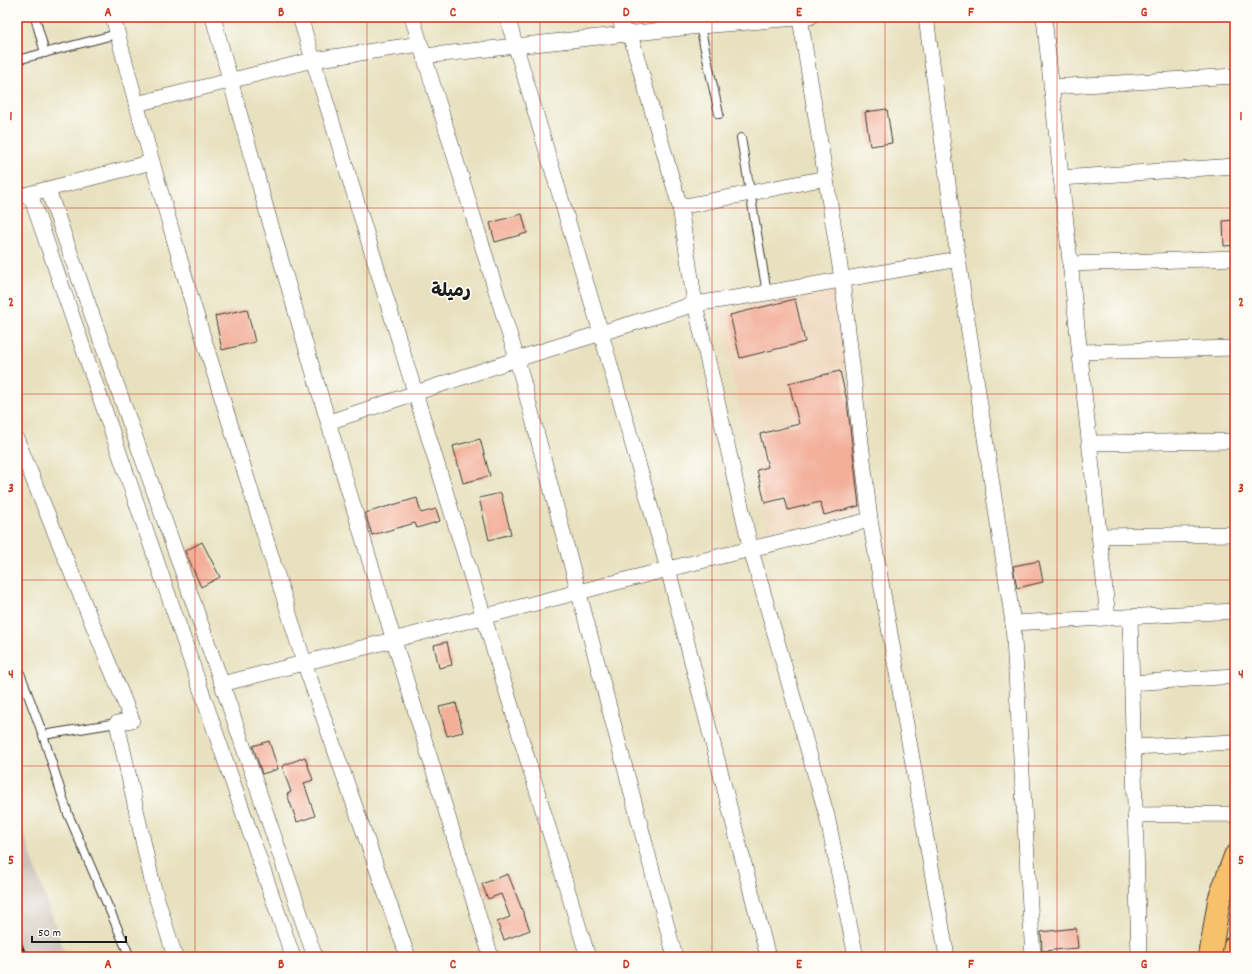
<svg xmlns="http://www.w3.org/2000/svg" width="1252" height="974" font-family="Dekko,'Playpen Sans Arabic',sans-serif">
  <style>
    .built { fill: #efd6bb }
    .industrial { fill: #cdc2b9 }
    .building { fill: #f3af99 }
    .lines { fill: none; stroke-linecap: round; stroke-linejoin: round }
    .lane-casing { stroke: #3b3a34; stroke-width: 10 }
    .street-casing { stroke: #3b3a34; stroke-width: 16 }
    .primary-casing { stroke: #3b3a34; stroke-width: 24 }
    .lane { stroke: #fff; stroke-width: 8 }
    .street { stroke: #fff; stroke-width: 15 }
    .primary { stroke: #f7c06b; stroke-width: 22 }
    .rail-casing { stroke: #1c1c1c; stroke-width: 4.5 }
    .rail { stroke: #fdfcf7; stroke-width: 3; stroke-dasharray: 9; stroke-linecap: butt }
    .grid { fill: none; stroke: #c8321e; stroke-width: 1; stroke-opacity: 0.55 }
    .labels { text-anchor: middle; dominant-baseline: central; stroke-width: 3.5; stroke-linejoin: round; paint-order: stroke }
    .district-label { font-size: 18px; font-weight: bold; fill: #1c1c1c; stroke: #fdfcf7 }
    .neatline { fill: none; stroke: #c8321e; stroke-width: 1.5 }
    .grid-label { font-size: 13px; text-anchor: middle; font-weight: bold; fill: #c8321e }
  </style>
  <rect width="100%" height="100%" fill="#fdfcf7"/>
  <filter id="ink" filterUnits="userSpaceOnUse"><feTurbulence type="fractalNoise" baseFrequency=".025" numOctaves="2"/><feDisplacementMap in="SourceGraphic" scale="8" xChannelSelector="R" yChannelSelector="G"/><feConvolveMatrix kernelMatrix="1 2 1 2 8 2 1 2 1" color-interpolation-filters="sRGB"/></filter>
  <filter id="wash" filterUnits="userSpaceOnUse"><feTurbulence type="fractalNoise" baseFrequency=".012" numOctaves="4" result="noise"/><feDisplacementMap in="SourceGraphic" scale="16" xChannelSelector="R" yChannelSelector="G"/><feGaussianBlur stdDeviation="0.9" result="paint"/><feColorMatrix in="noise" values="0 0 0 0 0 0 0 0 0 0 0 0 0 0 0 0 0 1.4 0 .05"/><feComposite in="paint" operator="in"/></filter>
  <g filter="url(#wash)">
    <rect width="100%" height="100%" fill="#e8e1bf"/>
    <path class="built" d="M833,290L871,510L768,536L718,311Z"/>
    <path class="industrial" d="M17,814L66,957H17Z"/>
    <g id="blocks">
      <g class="building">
        <path d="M887,109L892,143L870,146L865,112Z"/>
        <path d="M522,214L527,233L495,242L490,223Z"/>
        <path d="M1235,220V245L1224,246L1223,221Z"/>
        <path d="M795,299L805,342L740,358L730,315Z"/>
        <path d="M247,309L255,342L222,350L215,316Z"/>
        <path d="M840,371L847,401L859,506L824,515L820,502L788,510L785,498L765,503L757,470L768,467L760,434L799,424L789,383Z"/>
        <path d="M480,439L490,476L463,483L453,446Z"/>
        <path d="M501,493L511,534L489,540L479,498Z"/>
        <path d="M417,498L421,513L436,509L440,521L417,528L415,523L372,535L365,513Z"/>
        <path d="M202,542L220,577L201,587L185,551Z"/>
        <path d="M1039,561L1043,582L1017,588L1013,566Z"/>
        <path d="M447,642L452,665L439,668L434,645Z"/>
        <path d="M456,703L463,732L447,736L439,707Z"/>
        <path d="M269,741L278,769L262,774L253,746Z"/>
        <path d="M305,757L313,780L304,783L315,816L297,822L287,794L291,792L282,766Z"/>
        <path d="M508,874L530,930L504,940L497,922L510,917L501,894L488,899L482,884Z"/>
        <path d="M1076,928L1078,948L1042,951L1041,932Z"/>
      </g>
    </g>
  </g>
  <g filter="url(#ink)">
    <use href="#blocks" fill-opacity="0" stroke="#3b3a34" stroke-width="1"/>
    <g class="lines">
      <defs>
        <g id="lane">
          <path d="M35,17L45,53"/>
          <path d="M700,26L719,114"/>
          <path d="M17,60L117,34"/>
          <path d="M741,138L767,293"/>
          <path d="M17,665L43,735L68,814L130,957"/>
          <path d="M43,735L117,723"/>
        </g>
        <g id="street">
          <path d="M113,17L152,162L191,298L304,662L408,957"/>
          <path d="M213,17C298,332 395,645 491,957"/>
          <path d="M300,17L588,957"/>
          <path d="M412,17L517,359L675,957"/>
          <path d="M507,17L601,333L668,569L768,957"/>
          <path d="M620,17L624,35"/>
          <path d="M926,17L958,259L1013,623L1033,957"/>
          <path d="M1044,17L1108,618"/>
          <path d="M800,18L842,279L870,520L947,957"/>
          <path d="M630,34L680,207L695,304L751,550L827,816L856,957"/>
          <path d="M424,56L700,26L810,17"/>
          <path d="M1051,87L1235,76"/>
          <path d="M136,104L313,60L420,44"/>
          <path d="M1061,178L1235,166"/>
          <path d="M48,190L222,684L315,957"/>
          <path d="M30,194L293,957"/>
          <path d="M17,197L152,162"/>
          <path d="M680,207L826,178"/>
          <path d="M1070,264L1235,258"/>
          <path d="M1080,352L1235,348"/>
          <path d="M329,422L517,359L695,304L767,293L958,259"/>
          <path d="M17,440L132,720L117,723L153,886L175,957"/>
          <path d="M1089,443L1235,441"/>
          <path d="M1099,536L1235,534"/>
          <path d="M1130,617L1139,957"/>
          <path d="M1013,623L1235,611"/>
          <path d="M1131,683L1235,676"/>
          <path d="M222,684L668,569L870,520"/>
          <path d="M1133,747L1235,742"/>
          <path d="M1135,815L1231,814L1235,816"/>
        </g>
        <g id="primary">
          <path d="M1210,957L1219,900L1235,856"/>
          <path d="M1233,957L1235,946"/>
        </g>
      </defs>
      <use href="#lane" class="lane-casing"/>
      <use href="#street" class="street-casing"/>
      <use href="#primary" class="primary-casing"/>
      <use href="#lane" class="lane"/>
      <use href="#street" class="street"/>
      <use href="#primary" class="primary"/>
      <defs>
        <path id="rail" d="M17,935L25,957"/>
      </defs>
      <use href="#rail" class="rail-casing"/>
      <use href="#rail" class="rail"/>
    </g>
  </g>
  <path class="grid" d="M195,17V957M367,17V957M540,17V957M712,17V957M885,17V957M1057,17V957M17,208H1235M17,394H1235M17,580H1235M17,766H1235"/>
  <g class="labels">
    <g class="district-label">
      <text x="451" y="292">رميلة</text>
    </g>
  </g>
  <rect width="1252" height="974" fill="none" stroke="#fdfcf7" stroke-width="44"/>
  <path d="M32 936v6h94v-6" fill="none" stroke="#1c1c1c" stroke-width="2"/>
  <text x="38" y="936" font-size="12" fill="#1c1c1c" stroke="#fdfcf7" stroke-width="3" paint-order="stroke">50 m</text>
  <rect x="22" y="22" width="1208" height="930" class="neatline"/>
  <g class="grid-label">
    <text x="108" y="16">A</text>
    <text x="281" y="16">B</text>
    <text x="453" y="16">C</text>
    <text x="626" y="16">D</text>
    <text x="799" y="16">E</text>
    <text x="971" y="16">F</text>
    <text x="1144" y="16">G</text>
    <text x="11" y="120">1</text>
    <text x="1241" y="120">1</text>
    <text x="11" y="306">2</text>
    <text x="1241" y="306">2</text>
    <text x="11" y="492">3</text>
    <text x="1241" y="492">3</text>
    <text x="11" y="678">4</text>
    <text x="1241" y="678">4</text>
    <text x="11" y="864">5</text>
    <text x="1241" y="864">5</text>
    <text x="108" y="968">A</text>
    <text x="281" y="968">B</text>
    <text x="453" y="968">C</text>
    <text x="626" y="968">D</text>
    <text x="799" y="968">E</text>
    <text x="971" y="968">F</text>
    <text x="1144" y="968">G</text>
  </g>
</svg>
